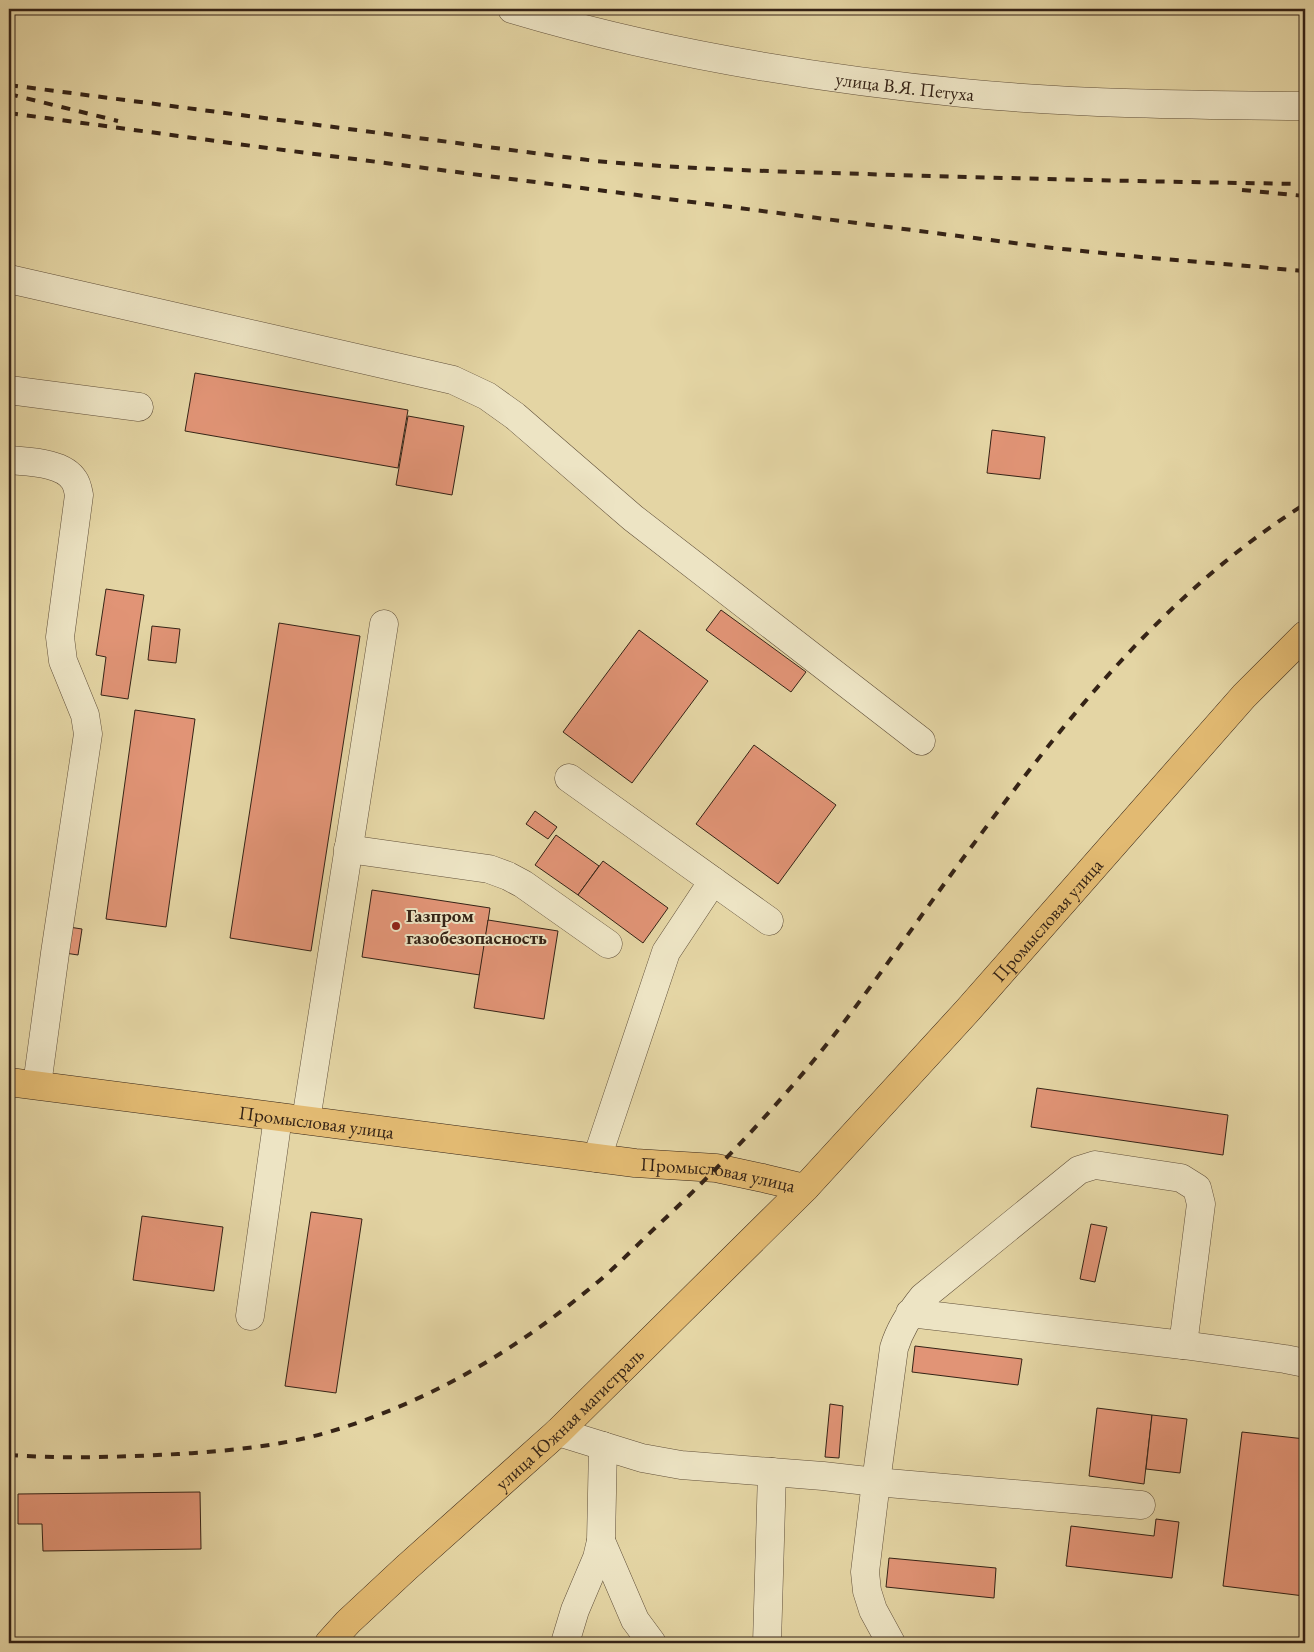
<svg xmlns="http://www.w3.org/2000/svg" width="1314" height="1652" font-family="'EB Garamond',serif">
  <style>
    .building { fill: #e19476; stroke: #352316 }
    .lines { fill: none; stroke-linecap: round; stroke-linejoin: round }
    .minor-casing { stroke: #61503a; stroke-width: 29 }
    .major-casing { stroke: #352316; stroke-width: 29 }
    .highway-casing { stroke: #352316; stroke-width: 29 }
    .minor { stroke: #ede4c4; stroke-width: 28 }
    .major { stroke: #e2ba72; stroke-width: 28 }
    .highway { stroke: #e2ba72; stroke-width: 28 }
    .rail { stroke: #352316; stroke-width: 4; stroke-dasharray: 9 9; stroke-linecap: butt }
    .poi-dot { fill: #8f2418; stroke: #ede4c4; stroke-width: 2 }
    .labels { text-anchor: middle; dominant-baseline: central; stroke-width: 4; stroke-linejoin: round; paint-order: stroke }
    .street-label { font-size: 19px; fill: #352316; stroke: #ede4c4 }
    .poi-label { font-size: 19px; font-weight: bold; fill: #352316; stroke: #ede4c4; text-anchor: start }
  </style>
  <rect width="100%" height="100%" fill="#e4d5a4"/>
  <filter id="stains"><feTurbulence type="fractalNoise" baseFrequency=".004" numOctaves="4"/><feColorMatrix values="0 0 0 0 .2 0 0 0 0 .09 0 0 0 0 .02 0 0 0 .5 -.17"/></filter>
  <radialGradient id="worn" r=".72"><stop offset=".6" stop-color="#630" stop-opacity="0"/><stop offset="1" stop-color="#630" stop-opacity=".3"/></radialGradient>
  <g class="building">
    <path d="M195,373L408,410L398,468L185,431Z"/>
    <path d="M408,416L464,426L452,495L396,485Z"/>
    <path d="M992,430L1045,437L1040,479L987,473Z"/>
    <path d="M106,589L144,595L128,699L101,695L106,657L96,655Z"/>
    <path d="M721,610L806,672L791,692L706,630Z"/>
    <path d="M279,623L360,636L311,951L230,938Z"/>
    <path d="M152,626L180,629L176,663L148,660Z"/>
    <path d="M639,630L708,681L632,783L563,732Z"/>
    <path d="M135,710L195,719L166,927L106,919Z"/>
    <path d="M754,745L836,805L778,884L696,824Z"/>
    <path d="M535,811L557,827L548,839L526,824Z"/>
    <path d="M556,835L599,866L578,895L535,865Z"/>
    <path d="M603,861L668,908L643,943L578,895Z"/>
    <path d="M372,890L490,908L480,975L362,957Z"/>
    <path d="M488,920L558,931L544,1019L474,1008Z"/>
    <path d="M69,927L82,929L78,955L65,953Z"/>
    <path d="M1037,1088L1228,1115L1223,1155L1031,1127Z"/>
    <path d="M311,1212L362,1219L336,1393L285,1386Z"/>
    <path d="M142,1216L223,1227L214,1291L133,1280Z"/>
    <path d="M1091,1224L1107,1227L1095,1282L1080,1279Z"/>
    <path d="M915,1346L1022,1359L1018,1385L912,1372Z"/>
    <path d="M830,1404L843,1406L839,1458L825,1457Z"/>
    <path d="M1097,1408L1152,1415L1144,1484L1089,1476Z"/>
    <path d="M1152,1415L1187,1419L1180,1473L1146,1469Z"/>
    <path d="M1242,1432L1305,1439V1582L1304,1596L1223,1586Z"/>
    <path d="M200,1492L201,1549L43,1551L42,1524H18V1494Z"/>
    <path d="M1156,1519L1179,1522L1172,1578L1066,1566L1071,1526L1154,1536Z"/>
    <path d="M889,1558L996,1568L994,1598L886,1587Z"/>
  </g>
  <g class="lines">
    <defs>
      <g id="minor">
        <path id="s1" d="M512,9C659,53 811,78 963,93C1076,104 1191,105 1305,106"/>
        <path d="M9,279L453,380L487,396L515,416L633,518L921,741"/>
        <path d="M9,390L139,407"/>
        <path d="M9,460C28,462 63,462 74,480C77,484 78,490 79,495L60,637L63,661L85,715L88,734L55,953L37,1085"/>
        <path d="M569,778L769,921"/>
        <path d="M348,849L489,869L508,876L523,884L608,944"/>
        <path d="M306,1120L384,624"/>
        <path d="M597,1158L666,952L713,881"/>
        <path d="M250,1316L278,1117"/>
        <path d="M1183,1345L1285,1359L1305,1363"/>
        <path d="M558,1432L642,1458L681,1465L823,1476L876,1482L894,1348C900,1328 910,1313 923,1297L1079,1170L1095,1165L1181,1178L1197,1188L1201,1204L1183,1345L910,1313"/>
        <path d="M601,1541L635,1620L652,1643"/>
        <path d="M565,1643L575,1610L597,1558L601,1541L603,1446"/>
        <path d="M767,1643L772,1472"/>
        <path d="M891,1643L873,1610L867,1591L865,1572L876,1482L1141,1505"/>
      </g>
      <g id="major">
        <path id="s2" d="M9,1082L635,1163L716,1168L763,1178L805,1188"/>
      </g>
      <g id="highway">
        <path id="s3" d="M329,1643L348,1622L406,1568L558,1432L805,1188L968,1010L1244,696L1305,635"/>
      </g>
    </defs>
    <use href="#minor" class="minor-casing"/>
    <use href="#major" class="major-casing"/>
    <use href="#highway" class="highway-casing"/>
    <use href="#minor" class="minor"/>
    <use href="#major" class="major"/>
    <use href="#highway" class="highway"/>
    <g class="rail">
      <path d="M9,85L596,161C696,170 797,172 898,175C1033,179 1169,182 1305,184"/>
      <path d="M9,94L118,121"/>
      <path d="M9,113L260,147L1053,248L1141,257L1305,271"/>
      <path d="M1242,190L1305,196"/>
      <path d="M9,1455C65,1459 122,1457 178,1454C229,1451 280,1446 329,1432C426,1403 510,1354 588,1290C612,1271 634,1248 656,1227C714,1173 769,1115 819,1054C865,997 907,935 950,876C1052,737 1157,597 1305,504"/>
    </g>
  </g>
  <circle class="poi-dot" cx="396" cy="926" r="5"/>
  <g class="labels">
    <g class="street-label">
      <text stroke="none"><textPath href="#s1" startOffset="401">улица В.Я. Петуха</textPath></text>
      <text stroke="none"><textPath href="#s3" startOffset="1020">Промысловая улица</textPath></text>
      <text stroke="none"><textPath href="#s2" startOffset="310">Промысловая улица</textPath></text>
      <text stroke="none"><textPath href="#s2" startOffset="715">Промысловая улица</textPath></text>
      <text stroke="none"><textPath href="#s3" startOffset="329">улица Южная магистраль</textPath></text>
    </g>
    <g class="poi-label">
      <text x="406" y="915">Газпром<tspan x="406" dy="22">газобезопасность</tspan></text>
    </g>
  </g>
  <rect width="1314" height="1652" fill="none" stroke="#e4d5a4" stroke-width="30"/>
  <rect x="10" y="10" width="1294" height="1632" fill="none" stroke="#352316" stroke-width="2.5"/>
  <rect x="15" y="15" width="1284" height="1622" fill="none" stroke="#352316"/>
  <rect width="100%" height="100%" filter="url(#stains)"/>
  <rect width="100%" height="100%" fill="url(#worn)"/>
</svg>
